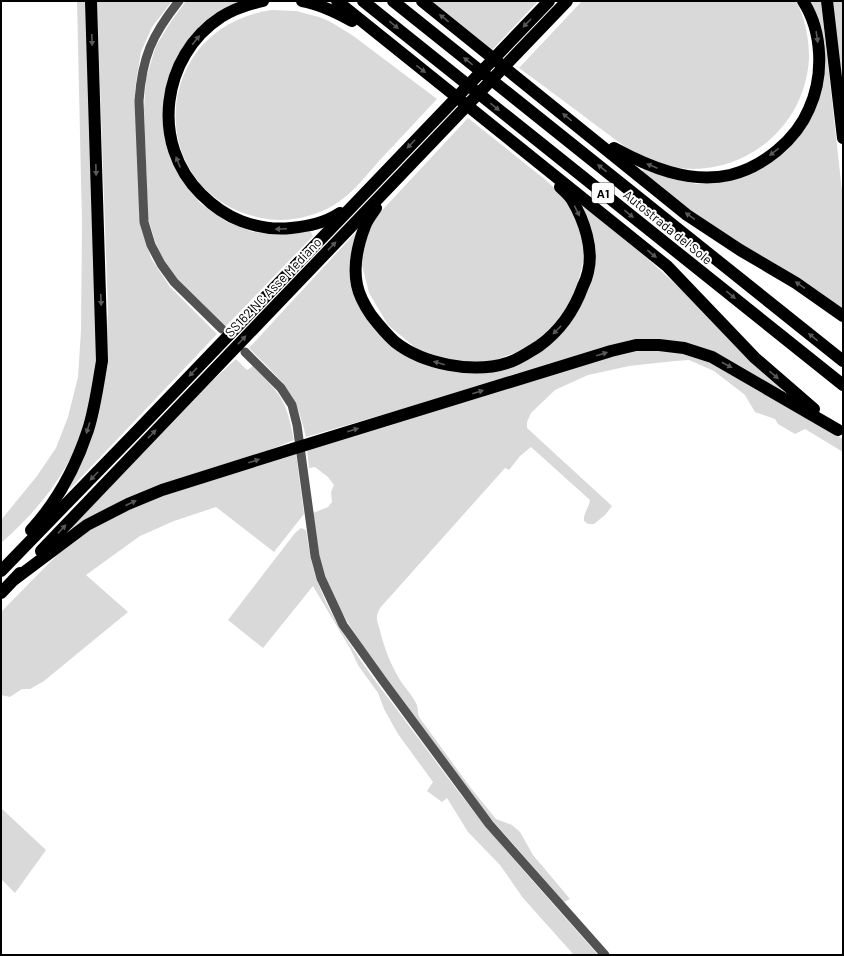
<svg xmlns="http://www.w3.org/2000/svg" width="844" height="956" font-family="Barlow,sans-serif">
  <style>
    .green { fill: #d9d9d9 }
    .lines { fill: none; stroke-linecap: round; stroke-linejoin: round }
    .minor { stroke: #525252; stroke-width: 9 }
    .highway { stroke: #000; stroke-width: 12 }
    .oneway { fill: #595959 }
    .labels { text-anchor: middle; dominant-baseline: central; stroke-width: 4; stroke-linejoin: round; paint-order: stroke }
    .shield { fill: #fff; stroke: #4c4c4c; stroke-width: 1 }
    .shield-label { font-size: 12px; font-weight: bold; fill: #000 }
    .street-label { font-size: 13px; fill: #000; stroke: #fff }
  </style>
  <rect width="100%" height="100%" fill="#fff"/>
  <g class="green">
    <path d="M77,1H87L98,350C94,380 90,411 79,439C63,480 34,514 1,543V520L37,476L56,448L68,417L78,377L81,331L82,223Z"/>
    <path d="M97,1H172L152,27L141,52L135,89L140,221L151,258L170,287L217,334L70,489L69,486L105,371L108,310Z"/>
    <path d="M186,1H245L200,26L182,48L170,72L163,107L165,133L175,166L185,183L200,203L227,222L253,232L280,234L309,229L313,236L226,326L176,278L164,261L156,244L148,219L144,109L146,78L156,46L170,23Z"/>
    <path d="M431,1H538L492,50Z"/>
    <path d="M582,1H796C805,18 809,38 809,57C806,135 728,189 653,162C633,154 615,139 597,126C571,106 545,87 519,68Z"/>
    <path d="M808,1H821L843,200V310C774,266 703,225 642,171L644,169L673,179L697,184L716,183L746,174L790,143L820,83Z"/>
    <path d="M831,1H843V108Z"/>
    <path d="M272,10L296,11L319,17L329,21L352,35L437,99C417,120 398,141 379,161C365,177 352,194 334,205C312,218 285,223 261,218C142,193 149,27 272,10Z"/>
    <path d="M468,118L547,181L565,199L579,223L584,245V258L575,295L555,326L525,349L490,362L452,361L417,349L388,325L369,293L360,257L373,220Z"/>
    <path d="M585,207L647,258L684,292L781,388V391L666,341L471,389L306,437C303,425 300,413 295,402C285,381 264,364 249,348L357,231L351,257L371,322L448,370L536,352L586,291L583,210Z"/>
    <path d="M640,350L683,352L705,359L843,439V452L805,429L795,434L778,424L775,419L755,412L745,395L714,371L689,360L675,361L629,366L588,375L555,390L531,413L527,422V428L612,506L605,515L594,524H588L584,521C583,513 589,508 590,500L531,447L520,456L509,470L505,468L380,608C374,620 378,620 380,631C385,650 390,663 400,680C405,688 413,696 417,705C418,709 418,713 419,717L470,787L496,819L512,825L520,832L533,855L570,899L564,902L479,805L380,671L354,633L333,597L323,572L318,550L313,513L328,507L332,502L331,492L334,485L328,477L315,467L309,468L307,449L622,352Z"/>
    <path d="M236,359L247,370L253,366C263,377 275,388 282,400C289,413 291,427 294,440L73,529L71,528L212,381Z"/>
    <path d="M296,454L304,514L274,552L216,507L174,521L140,536L86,575L128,612L44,681L30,689H22L10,697L1,695V612L59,553L77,538L110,518L145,502L262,462Z"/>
    <path d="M301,528L306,530C309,547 311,564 317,580C335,633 383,690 416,735C440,767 463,799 488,829C524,872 561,913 598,955H574L523,898L500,865L468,832L447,798L442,802L427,791L433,782L398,734L384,709L378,693L358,665L351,650L313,586L263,648L228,620L295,533Z"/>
    <path d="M1,808L46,850L15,893L1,879Z"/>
  </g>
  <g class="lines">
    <g class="minor">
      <path d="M179,1C152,35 142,57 139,101L144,222L151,245L161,264L174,282L222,329"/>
      <path d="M245,352L281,388L292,405L297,425L315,556L321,578L343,625L383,681L489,824L605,955"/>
    </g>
    <g class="highway">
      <path d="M263,1C249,4 234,9 221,17C161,56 150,144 201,194C213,206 225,215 241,221C257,227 273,230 291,228C309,226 325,223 340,213"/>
      <path d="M302,1C320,4 336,12 352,21"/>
      <path d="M337,1L667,266L755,358L814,409"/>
      <path d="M363,1L843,385"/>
      <path d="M393,1L843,361"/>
      <path d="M422,1L687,215L740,250L796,283L843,316"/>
      <path d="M827,1L843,138"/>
      <path d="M614,148C649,167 689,184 730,175C763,167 796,140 809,109C824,76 823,32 803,1"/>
      <path d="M376,208C372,214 367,220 365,226C358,244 353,265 357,285C359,295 365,306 371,315C378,324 386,334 395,342C423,364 473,374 507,363C518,360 529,352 539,346C560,331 574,311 583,286C585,282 587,277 588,272C594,249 584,220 572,200C569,195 564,191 560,187"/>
      <path d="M31,530C57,502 76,466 88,430C95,408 98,384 102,361L91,1"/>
      <path d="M41,551L567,1"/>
      <path d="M1,571L137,431L549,1"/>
      <path d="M15,579L87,525L128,504L162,490L289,450L611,351L636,345H659L684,348L712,357L838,430"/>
      <path d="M1,593L20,573"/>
    </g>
  </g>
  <defs><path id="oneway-solid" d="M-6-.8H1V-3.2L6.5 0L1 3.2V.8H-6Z"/></defs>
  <g class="oneway">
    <use href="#oneway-solid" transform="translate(444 18) rotate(-141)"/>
    <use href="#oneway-solid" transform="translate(527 23) rotate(134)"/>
    <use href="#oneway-solid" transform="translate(394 25) rotate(39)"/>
    <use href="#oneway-solid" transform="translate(817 37) rotate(81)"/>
    <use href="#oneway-solid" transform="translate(92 40) rotate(88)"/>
    <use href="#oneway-solid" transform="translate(196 40) rotate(-51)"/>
    <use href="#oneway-solid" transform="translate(468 61) rotate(-141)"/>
    <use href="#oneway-solid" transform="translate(421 69) rotate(38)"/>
    <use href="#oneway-solid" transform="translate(495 107) rotate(39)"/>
    <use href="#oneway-solid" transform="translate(567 117) rotate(-141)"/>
    <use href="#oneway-solid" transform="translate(411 144) rotate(134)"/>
    <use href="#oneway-solid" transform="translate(774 152) rotate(142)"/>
    <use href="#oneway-solid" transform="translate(178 162) rotate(-112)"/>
    <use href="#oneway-solid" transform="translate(652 166) rotate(-157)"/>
    <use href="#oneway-solid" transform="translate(602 168) rotate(-141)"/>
    <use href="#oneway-solid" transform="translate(96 170) rotate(88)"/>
    <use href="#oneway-solid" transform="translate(577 211) rotate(64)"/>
    <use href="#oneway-solid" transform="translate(629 214) rotate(39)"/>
    <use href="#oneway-solid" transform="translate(690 216) rotate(-145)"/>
    <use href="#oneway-solid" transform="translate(281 229) rotate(178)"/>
    <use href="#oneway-solid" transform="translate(332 246) rotate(-46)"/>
    <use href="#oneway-solid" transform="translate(652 254) rotate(39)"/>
    <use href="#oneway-solid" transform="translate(800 285) rotate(-146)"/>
    <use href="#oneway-solid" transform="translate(731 295) rotate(39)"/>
    <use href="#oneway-solid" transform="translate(101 300) rotate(88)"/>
    <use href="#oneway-solid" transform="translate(557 330) rotate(135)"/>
    <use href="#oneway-solid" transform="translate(813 337) rotate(-141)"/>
    <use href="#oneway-solid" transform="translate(242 340) rotate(-46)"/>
    <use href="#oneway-solid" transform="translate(602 354) rotate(-17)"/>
    <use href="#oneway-solid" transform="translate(439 363) rotate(-164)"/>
    <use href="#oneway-solid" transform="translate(727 365) rotate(28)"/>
    <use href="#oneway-solid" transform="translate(193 372) rotate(134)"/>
    <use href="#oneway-solid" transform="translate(774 375) rotate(40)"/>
    <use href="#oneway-solid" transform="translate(478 392) rotate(-17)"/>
    <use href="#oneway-solid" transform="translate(88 428) rotate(107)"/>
    <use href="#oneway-solid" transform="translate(353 430) rotate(-17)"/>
    <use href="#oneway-solid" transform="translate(152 434) rotate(-46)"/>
    <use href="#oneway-solid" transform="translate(254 461) rotate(-18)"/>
    <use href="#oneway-solid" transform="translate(94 476) rotate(134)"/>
    <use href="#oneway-solid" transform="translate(131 503) rotate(-24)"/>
    <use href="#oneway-solid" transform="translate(62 529) rotate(-47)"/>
  </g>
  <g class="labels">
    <rect class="shield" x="592" y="183" width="22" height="20" rx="3"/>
    <g class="shield-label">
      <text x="603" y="193">A1</text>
    </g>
    <g class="street-label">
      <text transform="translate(668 227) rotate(39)">Autostrada del Sole</text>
      <text transform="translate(273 287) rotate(-46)">SS162 NC Asse Mediano</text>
    </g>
  </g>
  <rect width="844" height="956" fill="none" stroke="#000000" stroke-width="4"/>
</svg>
